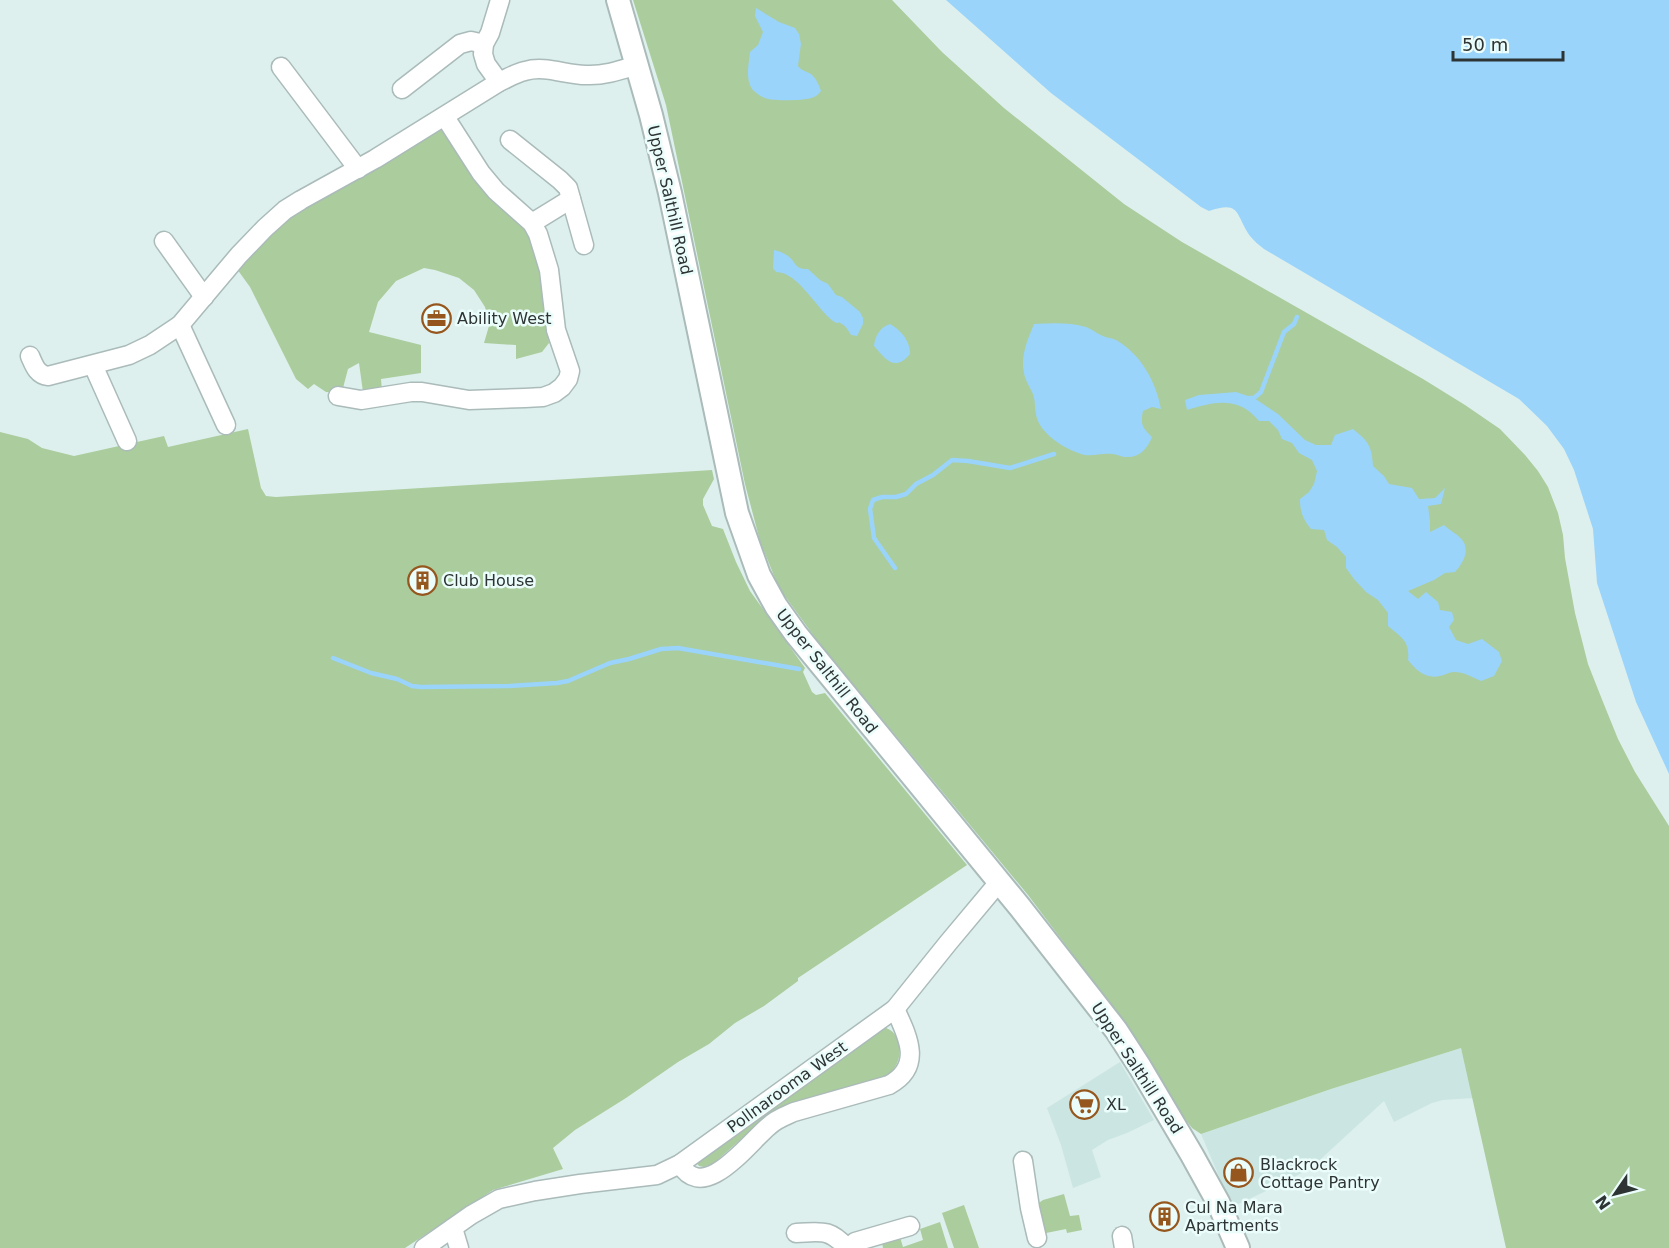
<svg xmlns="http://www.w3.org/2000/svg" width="1669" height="1248" font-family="'DejaVu Sans',sans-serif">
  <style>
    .built { fill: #cbe6e2 }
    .green { fill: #abcc9c }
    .water { fill: #9bd4fa }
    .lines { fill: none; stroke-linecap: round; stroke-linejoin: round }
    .stream { stroke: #9bd4fa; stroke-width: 4.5 }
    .minor-casing { stroke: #aabbb9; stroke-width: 21 }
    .major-casing { stroke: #aabbb9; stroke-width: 26 }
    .minor { stroke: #fff; stroke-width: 18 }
    .major { stroke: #fff; stroke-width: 22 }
    .labels { text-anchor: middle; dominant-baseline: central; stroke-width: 5; stroke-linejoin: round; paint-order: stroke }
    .street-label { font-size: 16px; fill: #2d3433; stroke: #ebfdfb }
    .poi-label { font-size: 16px; fill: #2d3433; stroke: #ebfdfb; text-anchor: start }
  </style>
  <rect width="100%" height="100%" fill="#ddf0ee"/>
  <g class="built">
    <path d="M1461,1048L1474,1098L1443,1100L1432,1103L1394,1122L1384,1101L1311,1168L1281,1184L1232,1207L1201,1134L1331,1089Z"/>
    <path d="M1120,1062L1154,1120L1127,1133L1108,1140L1092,1150L1101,1177L1073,1188L1061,1145L1047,1108Z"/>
  </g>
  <g class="green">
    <path d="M633,0H892L942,52L1004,108L1124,204L1182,242L1423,379L1465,405L1500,429L1525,455L1538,471L1548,487L1558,513L1563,535L1565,558L1575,613L1588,664L1603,702L1618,739L1635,772L1669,826V1248H1506L1461,1048L1331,1089L1201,1134L1192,1128L1182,1115L1123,1021L1028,895L819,643L779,588L760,541L745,484L666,105Z"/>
    <path d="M442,130L450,135L525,226L535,244L542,267L549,343L542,352L516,359V345L484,343L489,326L485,307L474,290L459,278L435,270L424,268L396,281L378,302L369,332L421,345V373L381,379L382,391L363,392L359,363L348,369L343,388L338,393L326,392L314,384L308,389L296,379L250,287L237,269L276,229L298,211L432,132Z"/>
    <path d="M248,429L261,488L266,496L276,497L712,470L714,479L703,499V505L712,526L723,529L736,562L750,591L805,668L803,672L812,692L816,695L825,693L967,865L798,978V981L764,1006L735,1023L709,1044L678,1062L626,1098L575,1130L553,1148L563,1169L493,1190L405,1248H0V432L28,439L42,448L74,456L164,436L168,447Z"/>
    <path d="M882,1027C900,1029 904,1053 895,1067C892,1073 886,1076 880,1080L785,1106L766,1117L714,1163L704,1167L699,1166L696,1162Z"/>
    <path d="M1064,1194L1070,1216L1079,1215L1082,1230L1067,1233L1066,1229L1046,1233L1043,1237L1036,1205L1043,1200Z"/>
    <path d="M964,1205L979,1248H954L942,1213Z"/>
    <path d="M940,1222L948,1248H883L881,1238L899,1234L903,1247L923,1240L920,1229Z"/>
  </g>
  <g class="water">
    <path d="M946,0H1669V774L1636,702L1597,583L1593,529L1574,470L1564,449L1547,426L1519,399L1264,249C1259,245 1254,241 1250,236C1235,214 1241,200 1209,211L1201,207L1051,93Z"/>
    <path d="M756,8L779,22L795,28L799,34L801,44L798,66C802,71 806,71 811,74C816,78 819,85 821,91C819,93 817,96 814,97C807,101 776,101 768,99C762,98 756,93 752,89C745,78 749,63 750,52L758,45L763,32L755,16Z"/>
    <path d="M774,250C779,251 784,253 788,256C797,263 794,269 808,269L820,280L828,284L836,295L842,297L860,312L863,318V324L857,336L851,335C849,332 846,326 842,324C835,320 841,326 833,321C816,308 798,272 776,272L773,268Z"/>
    <path d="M890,324C902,331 910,341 910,354C895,372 886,360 874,346C875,336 880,327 890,324Z"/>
    <path d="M1034,324C1051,323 1070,322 1086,327C1092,329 1097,334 1103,336C1107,338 1112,338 1116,340C1141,354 1156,382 1161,409L1152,407L1143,411C1140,425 1143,428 1152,437C1147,449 1140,458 1125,457C1121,457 1117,454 1112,454C1103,453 1093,456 1085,455C1068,451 1045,437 1038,421C1034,412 1036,402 1033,394C1030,387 1025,380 1024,373C1020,356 1028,339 1034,324Z"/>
    <path d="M1236,392L1254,398L1278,414L1305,440L1316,445H1331L1335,435L1353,429C1368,441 1372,446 1373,466L1384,476L1389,484L1412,488L1419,499L1435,498L1445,488L1441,504L1428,506L1430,521V532L1444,525C1449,530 1459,535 1463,541C1470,552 1462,564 1455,572L1445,573L1434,580L1408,591L1418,599L1426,592L1438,602L1440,610L1452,612L1454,620L1449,627L1456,640L1468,644L1482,639L1499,652L1502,661L1494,676L1481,681C1472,677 1464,672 1454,672C1449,672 1445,675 1440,676C1425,679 1417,671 1408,660C1410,641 1402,638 1388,626V613L1378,600L1366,592L1354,579L1346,568V557L1337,547L1327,540L1324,530L1311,529C1303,519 1300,512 1300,499L1309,492L1314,484L1317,471L1312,460L1299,453L1292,443L1282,439L1278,430L1269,421H1259C1239,396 1215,401 1187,410L1185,400L1199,395Z"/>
  </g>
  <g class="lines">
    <g class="stream">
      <path d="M1249,398H1254L1261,392L1284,332L1294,324L1297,317"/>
      <path d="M895,568L874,538L870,509L873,500L882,497H896L906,494L916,484L933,475L952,460L968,461L1010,468L1054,454"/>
      <path d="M333,658L371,673L397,679L412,686L421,687L509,686L557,683L568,681L610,663L629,659L661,649L678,648L799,669"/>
    </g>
    <defs>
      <g id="minor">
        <path d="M281,67L358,169"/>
        <path d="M499,82L486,64L483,54L484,44L490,33L500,0"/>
        <path d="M402,89L460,44L471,41L484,44"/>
        <path d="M510,140L560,180L568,188L584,245"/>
        <path d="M532,223L571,199"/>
        <path d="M164,241L204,297"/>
        <path d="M180,325L226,425"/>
        <path d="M30,356C34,365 37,375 48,376L129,355L150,345L180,325L239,255L265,228L285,210L301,200L375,159L499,82C508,78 516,73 525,71C545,65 566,75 586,75C604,76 621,70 637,65"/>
        <path d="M93,365L127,441"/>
        <path d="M338,396L361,400L411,392H422L469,400L525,398L543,397L554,393L562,387L568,379L570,371L556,330L549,270L538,234L532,223L496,191L481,173L445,117"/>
        <path d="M1023,1161L1030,1208L1037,1238"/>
        <path d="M680,1164C704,1205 749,1142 769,1126C776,1119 785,1116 794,1112L889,1085C924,1066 907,1035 895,1009"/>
        <path d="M453,1228L459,1248"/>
        <path d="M796,1233C821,1232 829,1228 847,1248"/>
        <path d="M1122,1236L1124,1248"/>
        <path d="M424,1248L471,1215L499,1199L535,1191L580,1184L657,1175L680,1164L895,1009L948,943L999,882"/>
        <path d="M849,1248L855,1242L910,1226"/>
      </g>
      <path id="major" d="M618,0L651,115L670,193L737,513L759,575L776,606L796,634L1019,906L1116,1030L1140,1067L1192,1155L1218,1202L1238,1248"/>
    </defs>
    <use href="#minor" class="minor-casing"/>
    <use href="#major" class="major-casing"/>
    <use href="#minor" class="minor"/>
    <use href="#major" class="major"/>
  </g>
  <defs>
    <symbol id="office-ring" viewBox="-11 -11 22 22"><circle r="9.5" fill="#ebfdfb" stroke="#96571e" stroke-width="1.5"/><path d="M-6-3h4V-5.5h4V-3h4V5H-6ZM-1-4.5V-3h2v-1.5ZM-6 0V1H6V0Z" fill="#96571e"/></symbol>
    <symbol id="building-ring" viewBox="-11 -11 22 22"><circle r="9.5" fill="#ebfdfb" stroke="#96571e" stroke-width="1.5"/><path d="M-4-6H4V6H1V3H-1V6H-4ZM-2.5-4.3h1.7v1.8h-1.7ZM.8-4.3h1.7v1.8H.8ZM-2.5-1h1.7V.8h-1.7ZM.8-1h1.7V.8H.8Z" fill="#96571e"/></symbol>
    <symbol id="supermarket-ring" viewBox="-11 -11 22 22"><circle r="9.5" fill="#ebfdfb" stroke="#96571e" stroke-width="1.5"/><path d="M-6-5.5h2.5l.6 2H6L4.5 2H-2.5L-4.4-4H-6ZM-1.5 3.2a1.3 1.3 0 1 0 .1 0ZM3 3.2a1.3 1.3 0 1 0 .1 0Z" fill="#96571e"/></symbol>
    <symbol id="shop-ring" viewBox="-11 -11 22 22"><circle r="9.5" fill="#ebfdfb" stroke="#96571e" stroke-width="1.5"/><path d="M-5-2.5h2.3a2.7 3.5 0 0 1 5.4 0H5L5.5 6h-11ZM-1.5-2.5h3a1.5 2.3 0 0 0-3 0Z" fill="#96571e"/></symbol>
  </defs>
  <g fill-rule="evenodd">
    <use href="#office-ring" x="420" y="302" width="33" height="33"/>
    <use href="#building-ring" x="406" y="564" width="33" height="33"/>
    <use href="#supermarket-ring" x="1068" y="1088" width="33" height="33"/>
    <use href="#shop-ring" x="1222" y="1156" width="33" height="33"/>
    <use href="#building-ring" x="1148" y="1200" width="33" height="33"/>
  </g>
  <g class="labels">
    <g class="street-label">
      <text transform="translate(670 200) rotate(77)">Upper Salthill Road</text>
      <text transform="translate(827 671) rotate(52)">Upper Salthill Road</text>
      <text transform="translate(1137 1068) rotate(57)">Upper Salthill Road</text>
      <text transform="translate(787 1087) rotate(-36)">Pollnarooma West</text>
    </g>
    <g class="poi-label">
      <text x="457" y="318">Ability West</text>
      <text x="443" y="580">Club House</text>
      <text x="1106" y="1104">XL</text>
      <text x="1260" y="1164">Blackrock<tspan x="1260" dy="18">Cottage Pantry</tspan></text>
      <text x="1185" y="1207">Cul Na Mara<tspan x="1185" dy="18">Apartments</tspan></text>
    </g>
  </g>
  <g transform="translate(1615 1194) rotate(235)" stroke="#ebfdfb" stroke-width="4.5" paint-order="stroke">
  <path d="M0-4.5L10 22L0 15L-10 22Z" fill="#2d3433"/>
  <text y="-9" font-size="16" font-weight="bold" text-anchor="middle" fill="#2d3433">N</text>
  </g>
  <path d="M1453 51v9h110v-9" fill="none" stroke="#2d3433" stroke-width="3"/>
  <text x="1462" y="51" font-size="18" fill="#2d3433" stroke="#ebfdfb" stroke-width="4.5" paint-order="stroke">50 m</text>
</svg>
